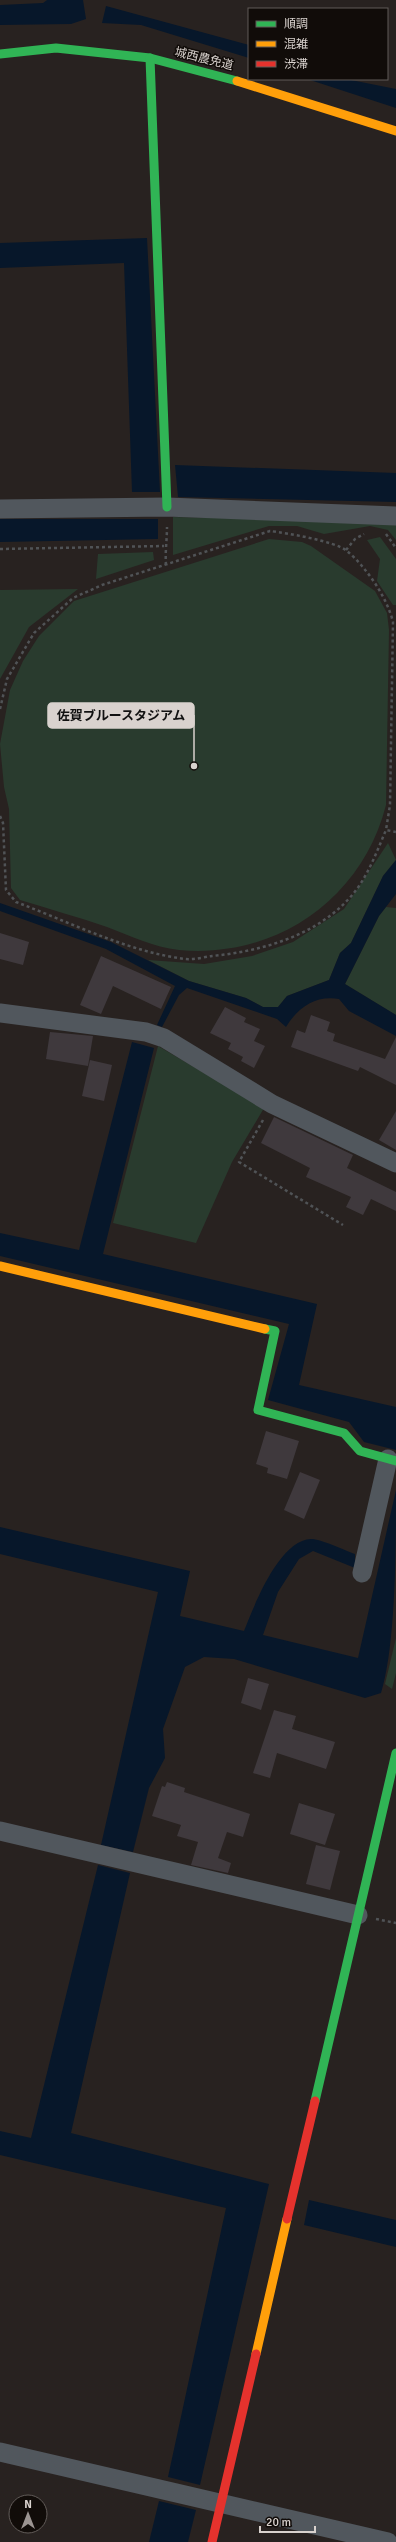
<svg xmlns="http://www.w3.org/2000/svg" width="396" height="2542" font-family="Signika,'Noto Sans JP',sans-serif">
  <style>
    .green { fill: #293b2e }
    .water { fill: #07172a }
    .building { fill: #3f393d }
    .lines { fill: none; stroke-linecap: round; stroke-linejoin: round }
    .path { stroke: #505356; stroke-width: 2.5; stroke-dasharray: 3 3; stroke-linecap: butt }
    .street { stroke: #51575d; stroke-width: 19 }
    .fast { stroke: #30b455; stroke-width: 9 }
    .slow { stroke: #ff9f0a; stroke-width: 9 }
    .jam { stroke: #e5322d; stroke-width: 9 }
    .labels { text-anchor: middle; dominant-baseline: central; stroke-width: 3; stroke-linejoin: round; paint-order: stroke }
    .street-label { font-size: 12px; fill: #d9d2ce; stroke: #110c09 }
    .leader { fill: none; stroke: #d9d2ce; stroke-width: 1.5 }
    .callout-dot { fill: #d9d2ce; stroke: #110c09; stroke-width: 1.5 }
    .callout { fill: #d9d2ce; stroke: #d9d2ce; stroke-width: 1.5 }
    .callout-label { font-size: 13px; text-anchor: middle; font-weight: bold; fill: #111 }
  </style>
  <rect width="100%" height="100%" fill="#282220"/>
  <g class="green">
    <path d="M173,517L396,522V540L388,530L370,526L324,534L297,526H269L173,555Z"/>
    <path d="M380,537L396,559V605H393L377,581L380,559L367,540Z"/>
    <path d="M269,539L302,542L311,546L375,591L387,613L389,630L386,805C362,899 276,959 179,950C153,947 131,936 107,927C78,917 49,909 20,900L11,888L9,809L4,787L0,744L10,690L23,661L39,636L74,601Z"/>
    <path d="M153,552L154,560L96,579L98,554Z"/>
    <path d="M78,589L29,627L0,679V590Z"/>
    <path d="M388,843L396,860L383,876L351,943L340,953L329,980L287,996L278,1007H263L246,998L189,981L148,960L204,964L252,956L293,942L344,909Z"/>
    <path d="M386,907L396,908V1015L345,984L379,916Z"/>
    <path d="M158,1046L264,1108L232,1162L196,1243L113,1223Z"/>
    <path d="M396,1638V1673L392,1689L385,1684Z"/>
  </g>
  <g class="water">
    <path d="M47,0H83L86,19L71,24L0,25V5L43,3Z"/>
    <path d="M106,6L249,45V58L141,25L102,23Z"/>
    <path d="M307,79H346L396,89V108Z"/>
    <path d="M147,238L160,492H132L124,263L0,268V243Z"/>
    <path d="M175,465L396,473V502L178,497Z"/>
    <path d="M0,519H158V539L0,542Z"/>
    <path d="M396,860V894L379,916L345,984L396,1015V1036L349,1011L339,999C316,995 298,1007 286,1027L277,1019L187,988L179,995L162,1027L157,1025L175,986L106,949L0,911V903L111,942L189,981L246,998L263,1007H278L287,996L329,980L340,953L351,943L383,876Z"/>
    <path d="M132,1042L154,1048L103,1254L317,1304L299,1385L396,1407V1450L364,1442L349,1422L268,1400L289,1324L0,1256V1233L79,1250Z"/>
    <path d="M396,1490C396,1546 396,1645 381,1693L365,1698L234,1659L204,1657L185,1667L163,1729L165,1758L149,1788L133,1852L101,1845L158,1592L0,1554V1527L190,1571L180,1616L244,1631C254,1606 279,1540 311,1539C321,1539 344,1550 355,1554V1568L313,1551L299,1559L278,1592L263,1635L358,1658Z"/>
    <path d="M98,1865L130,1873L71,2133L269,2184L200,2485L168,2477L226,2208L0,2155V2131L31,2138Z"/>
    <path d="M309,2200L396,2220V2247L304,2225Z"/>
    <path d="M159,2501L196,2510L188,2542H149Z"/>
  </g>
  <g class="building">
    <path d="M0,933L29,942L23,965L0,959Z"/>
    <path d="M101,956L171,987L161,1009L113,986L101,1014L80,1005Z"/>
    <path d="M225,1007L246,1018L244,1022L260,1029L254,1041L265,1046L254,1068L241,1061L243,1057L228,1049L231,1043L210,1033Z"/>
    <path d="M311,1015L330,1022L327,1031L335,1034L333,1041L385,1059L396,1037V1085L360,1067L358,1071L291,1047L297,1030L305,1033Z"/>
    <path d="M50,1032L93,1036L88,1066L46,1059Z"/>
    <path d="M90,1060L112,1065L104,1101L82,1096Z"/>
    <path d="M396,1111V1150L379,1140Z"/>
    <path d="M274,1117L353,1155L347,1168L396,1192V1211L371,1199L363,1215L346,1207L351,1197L306,1177L310,1168L261,1143Z"/>
    <path d="M266,1431L299,1441L287,1479L267,1473L268,1468L256,1464Z"/>
    <path d="M300,1472L320,1480L304,1519L284,1510Z"/>
    <path d="M248,1678L269,1684L261,1710L241,1703Z"/>
    <path d="M274,1710L296,1716L292,1729L335,1742L326,1769L277,1753L270,1778L253,1773Z"/>
    <path d="M167,1782L185,1788L184,1792L250,1814L243,1837L227,1832L218,1858L231,1863L228,1873L191,1865L198,1842L177,1836L181,1825L152,1816L162,1786L165,1787Z"/>
    <path d="M299,1803L335,1814L325,1845L290,1834Z"/>
    <path d="M316,1845L340,1851L330,1890L306,1884Z"/>
  </g>
  <g class="lines">
    <g class="path">
      <path d="M386,534L396,548"/>
      <path d="M0,549L164,546"/>
      <path d="M346,550L355,539L364,534"/>
      <path d="M166,565C165,551 167,540 167,527"/>
      <path d="M0,709L7,679L34,633L73,598L102,585L270,531C286,533 335,541 347,551C366,567 387,597 393,622L390,805L386,830"/>
      <path d="M0,816L3,823L6,890L16,902C69,922 129,952 185,959C194,960 204,957 212,956C263,951 319,935 353,894C368,876 377,851 386,830L396,832"/>
      <path d="M263,1120L239,1162L343,1225"/>
      <path d="M376,1919L396,1923"/>
    </g>
    <g class="street">
      <path d="M0,509L167,507L396,516"/>
      <path d="M0,1013L146,1032L164,1038L272,1104L396,1163"/>
      <path d="M362,1573L388,1459"/>
      <path d="M0,1831L358,1915"/>
      <path d="M0,2452L388,2542"/>
    </g>
    <g class="fast">
      <path d="M0,54L56,48L150,58L237,81"/>
      <path d="M150,58L167,507"/>
      <path d="M265,1329L275,1331L258,1410L344,1433L360,1451L396,1461"/>
      <path d="M315,2101L396,1753"/>
    </g>
    <g class="slow">
      <path d="M237,81L396,131"/>
      <path d="M0,1266L265,1329"/>
      <path d="M256,2354L287,2219"/>
    </g>
    <g class="jam">
      <path d="M287,2219L315,2101"/>
      <path d="M212,2542L256,2354"/>
    </g>
  </g>
  <g class="labels">
    <g class="street-label">
      <text transform="translate(204 59) rotate(14)">城西農免道</text>
    </g>
  </g>
  <path class="leader" d="M194 766L194 715"/>
  <circle class="callout-dot" cx="194" cy="766" r="4"/>
  <rect class="callout" x="48" y="703" width="146" height="25" rx="4"/>
  <g class="callout-label">
    <text x="121" y="720">佐賀ブルースタジアム</text>
  </g>
  <rect x="248" y="8" width="140" height="72" fill="#110c09" stroke="#615b58"/>
  <rect x="256" y="21" width="20" height="6" fill="#30b455" stroke="#615b58"/>
  <text x="284" y="28" font-size="12" fill="#d9d2ce">順調</text>
  <rect x="256" y="41" width="20" height="6" fill="#ff9f0a" stroke="#615b58"/>
  <text x="284" y="48" font-size="12" fill="#d9d2ce">混雑</text>
  <rect x="256" y="61" width="20" height="6" fill="#e5322d" stroke="#615b58"/>
  <text x="284" y="68" font-size="12" fill="#d9d2ce">渋滞</text>
  <g transform="translate(28 2514)"><circle r="19" fill="#110c09" stroke="#615b58"/>
  <path d="M0-3L7 15L0 10L-7 15Z" fill="#9b9491"/>
  <text y="-6" font-size="11" font-weight="bold" text-anchor="middle" fill="#d9d2ce">N</text>
  </g>
  <path d="M260 2526v6h55v-6" fill="none" stroke="#d9d2ce" stroke-width="2"/>
  <text x="266" y="2526" font-size="12" fill="#d9d2ce" stroke="#110c09" stroke-width="3" paint-order="stroke">20 m</text>
</svg>
